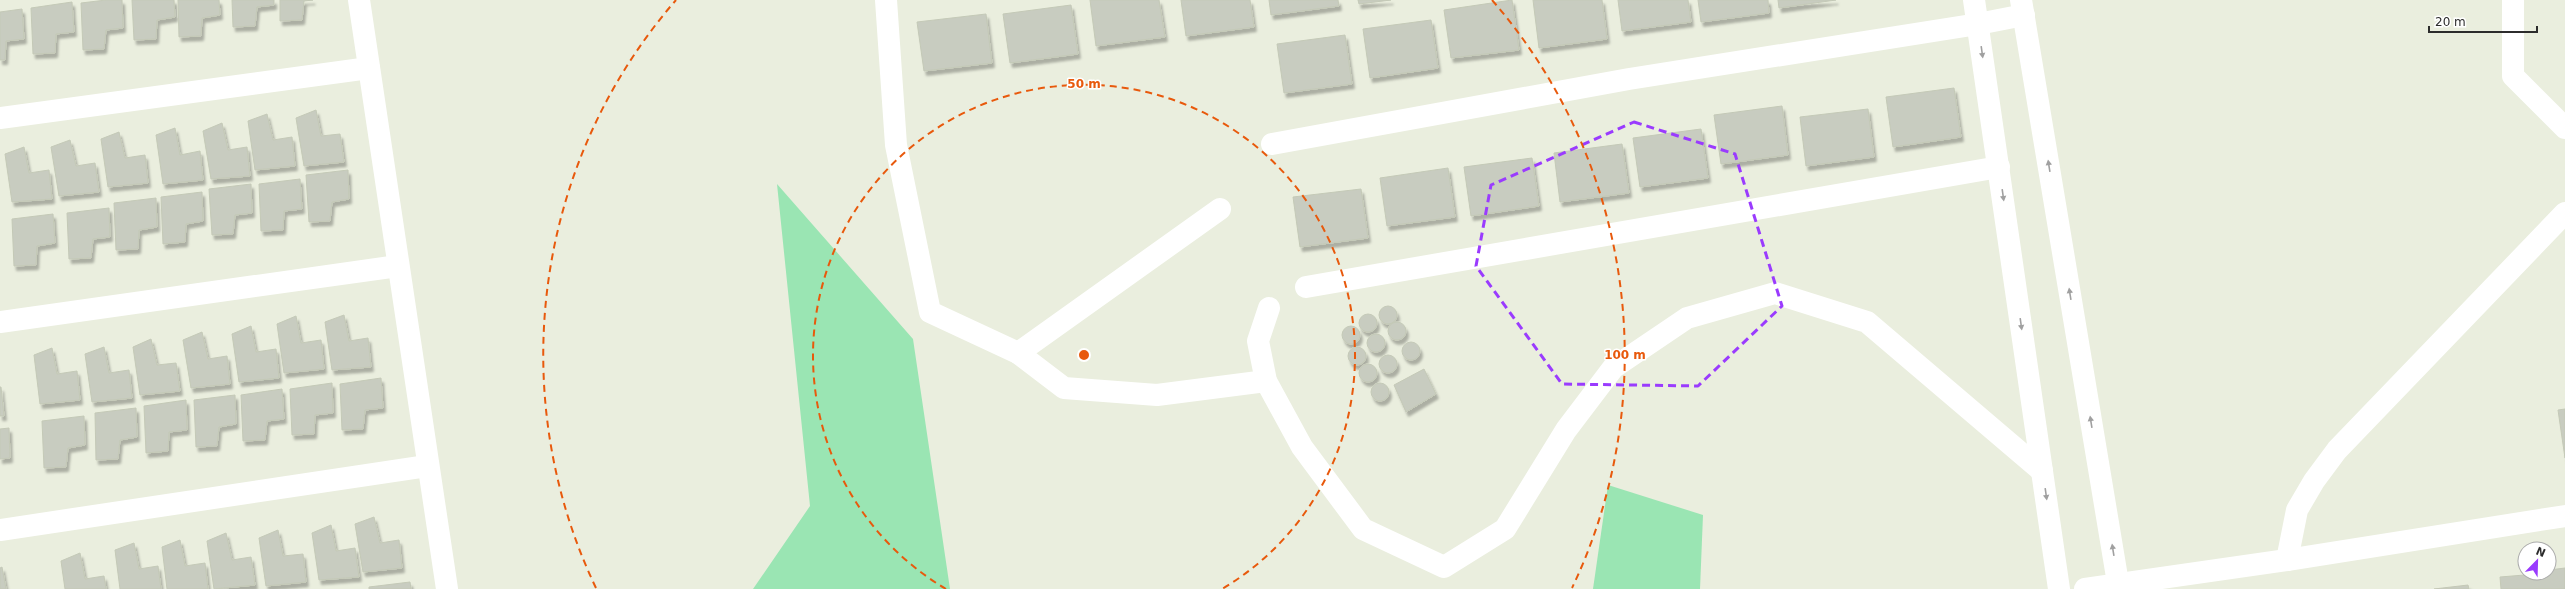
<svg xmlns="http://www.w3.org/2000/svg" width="2565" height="589" font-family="'DejaVu Sans',sans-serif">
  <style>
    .green { fill: #9ae5b3 }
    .building { fill: #c8ccc0; stroke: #c4c9b7; filter: url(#shadow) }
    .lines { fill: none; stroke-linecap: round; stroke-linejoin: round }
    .minor { stroke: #fff; stroke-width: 22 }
    .oneway { fill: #a0a0a0 }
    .marked { fill: none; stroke: #9a3bfe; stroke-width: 3; stroke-dasharray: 8 5; stroke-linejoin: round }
    .ring { fill: none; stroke: #e8590c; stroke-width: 2; stroke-dasharray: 7 5 }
    .centre { fill: #e8590c; stroke: #fff; stroke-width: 2 }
    .ring-label { font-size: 12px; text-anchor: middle; font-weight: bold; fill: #e8590c; stroke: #fff; stroke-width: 3; stroke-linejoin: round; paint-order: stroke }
  </style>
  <defs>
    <filter id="shadow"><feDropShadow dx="2.5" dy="4.5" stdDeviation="1" flood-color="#0004"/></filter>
  </defs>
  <rect width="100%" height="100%" fill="#eaeede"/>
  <g class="green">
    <path d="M777,184L913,339L950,589H753L810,506Z"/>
    <path d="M1608,485L1703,515L1700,589H1593Z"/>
  </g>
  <g class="building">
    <path d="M106,0H122L123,28L106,30L104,49L83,50L81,3Z"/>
    <path d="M132,0H174L175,17L157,20L156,39L134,40Z"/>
    <path d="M178,0H219L220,15L202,18L201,36L179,37Z"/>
    <path d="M232,0H274V5L257,7L255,26L233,27Z"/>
    <path d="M280,0H313L304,1L302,20L280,21Z"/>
    <path d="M1090,0H1159L1165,37L1096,46Z"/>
    <path d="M1181,0H1250L1254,27L1186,36Z"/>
    <path d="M1269,0H1338L1339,6L1271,15Z"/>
    <path d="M1358,0H1391L1359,4Z"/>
    <path d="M1512,0L1519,50L1451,58L1444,10Z"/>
    <path d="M1533,0H1602L1607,39L1539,48Z"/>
    <path d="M1618,0H1688L1691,22L1622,31Z"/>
    <path d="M1698,0H1768L1769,13L1701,22Z"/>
    <path d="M1778,0H1836L1779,8Z"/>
    <path d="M72,2L74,32L56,34L55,53L33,54L31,8Z"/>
    <path d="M1071,5L1078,54L1010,63L1003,14Z"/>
    <path d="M22,9L24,39L6,41L5,60H0V12Z"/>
    <path d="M986,14L992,63L924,71L917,22Z"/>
    <path d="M1431,20L1438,68L1370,78L1363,29Z"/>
    <path d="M1345,35L1352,84L1284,93L1277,44Z"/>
    <path d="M1954,88L1961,137L1893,147L1886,97Z"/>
    <path d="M1782,106L1788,155L1721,164L1714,115Z"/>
    <path d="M1868,109L1874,157L1806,166L1800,117Z"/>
    <path d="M316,110L321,136L340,134L344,162L304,166L296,118Z"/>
    <path d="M267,114L273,140L292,137L295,166L255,170L248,121Z"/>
    <path d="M222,123L228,150L247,147L250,176L211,179L203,131Z"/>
    <path d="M175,128L180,155L200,151L203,180L163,184L156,135Z"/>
    <path d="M1701,129L1708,178L1640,187L1633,138Z"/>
    <path d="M119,132L125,158L145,155L148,183L108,187L101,139Z"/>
    <path d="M70,140L76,166L95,163L99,192L59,196L51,147Z"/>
    <path d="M1622,144L1629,193L1560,202L1554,153Z"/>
    <path d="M24,147L29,173L49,170L52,199L12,202L5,154Z"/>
    <path d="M1532,158L1539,206L1471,216L1464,167Z"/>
    <path d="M1448,168L1455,217L1387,226L1380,178Z"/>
    <path d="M348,170L349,199L332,202L330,221L309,222L306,175Z"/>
    <path d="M300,179L302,209L284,211L283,230L261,231L259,184Z"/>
    <path d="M251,184L252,213L235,215L233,234L212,235L209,189Z"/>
    <path d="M1361,189L1368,238L1300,247L1293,197Z"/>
    <path d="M202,192L203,221L186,224L185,242L163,244L161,197Z"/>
    <path d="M156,198L157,227L139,230L138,249L116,250L114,203Z"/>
    <path d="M109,208L110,237L93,239L91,258L69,259L67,213Z"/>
    <path d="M53,214L55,243L37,246L36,265L14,266L12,219Z"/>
    <circle cx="1388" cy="315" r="9"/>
    <circle cx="1368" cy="323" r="9"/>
    <path d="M344,315L349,341L368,338L371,367L332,370L325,322Z"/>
    <path d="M296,316L301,343L321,340L324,369L284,373L277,324Z"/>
    <circle cx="1397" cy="331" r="9"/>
    <path d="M251,326L256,352L276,349L279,378L239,382L232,334Z"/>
    <circle cx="1351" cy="335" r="9"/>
    <path d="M202,332L208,359L227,356L230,384L191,388L183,340Z"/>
    <circle cx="1376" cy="343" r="9"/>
    <path d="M151,339L157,365L176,363L180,391L140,395L133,347Z"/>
    <circle cx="1411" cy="351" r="9"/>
    <path d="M104,347L109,373L129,370L132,398L92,402L85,354Z"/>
    <circle cx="1357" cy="356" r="9"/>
    <path d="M52,348L57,374L77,371L80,400L40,404L34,355Z"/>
    <circle cx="1388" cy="364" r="9"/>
    <circle cx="1368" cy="373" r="9"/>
    <path d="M1424,369L1436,394L1406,412L1394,385Z"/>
    <path d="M381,378L383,408L365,410L363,429L342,430L340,384Z"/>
    <path d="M332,383L333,413L315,415L314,434L292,435L290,389Z"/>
    <circle cx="1380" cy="392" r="9"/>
    <path d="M1,387L4,416H0V387Z"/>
    <path d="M282,389L284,419L267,421L265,440L243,441L241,395Z"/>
    <path d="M235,395L236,424L219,427L217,446L196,447L194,400Z"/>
    <path d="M186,400L187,430L169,432L168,451L146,453L144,406Z"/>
    <path d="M136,408L137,437L120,440L118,459L96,460L95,413Z"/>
    <path d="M2565,409V458L2558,410Z"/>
    <path d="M84,416L85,445L68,448L66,467L44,468L42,421Z"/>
    <path d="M9,428L10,458L0,459V429Z"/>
    <path d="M374,517L380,543L399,540L402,568L363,572L355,524Z"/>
    <path d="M331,525L336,551L355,548L359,577L319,580L312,533Z"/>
    <path d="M278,530L283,556L303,554L306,582L266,586L259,538Z"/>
    <path d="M226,533L232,560L251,557L255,585L214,589L207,541Z"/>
    <path d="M180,540L185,566L205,563L208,589H167L162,547Z"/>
    <path d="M134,543L139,569L158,566L161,589H120L115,550Z"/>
    <path d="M80,553L85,579L104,576L106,589H65L61,561Z"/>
    <path d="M2,567L6,589H0V568Z"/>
    <path d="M2565,568V589H2501L2500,577L2549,573V570Z"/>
    <path d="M410,582L411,589H369V587Z"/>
    <path d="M2468,585L2469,589H2434Z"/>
  </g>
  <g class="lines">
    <g class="minor">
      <path d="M359,0L447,589"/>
      <path d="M886,0L896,145L930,312L1018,353"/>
      <path d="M1974,0L2059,589"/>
      <path d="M2021,0L2119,589"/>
      <path d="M2513,0V76L2565,128"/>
      <path d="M0,118L369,68"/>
      <path d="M1272,144L1629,79L1978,24L2024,15"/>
      <path d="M1220,209L1018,353L1064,388L1157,395L1266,381"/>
      <path d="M1306,287L1999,167"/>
      <path d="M1269,308L1258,341L1266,381L1302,447L1363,529L1444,567L1505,529L1566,430L1613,368L1687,318L1775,293L1867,322L2042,471"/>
      <path d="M0,322L398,266"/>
      <path d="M0,530L427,466"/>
      <path d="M2287,560L2297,510L2314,481L2337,450L2565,213"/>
      <path d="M2085,589L2287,560L2565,516"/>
    </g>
  </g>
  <defs><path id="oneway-solid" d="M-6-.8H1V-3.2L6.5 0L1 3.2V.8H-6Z"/></defs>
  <g class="oneway">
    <use href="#oneway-solid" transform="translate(1982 52) rotate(82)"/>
    <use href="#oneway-solid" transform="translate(2049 166) rotate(-99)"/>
    <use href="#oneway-solid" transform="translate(2003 195) rotate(82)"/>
    <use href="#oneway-solid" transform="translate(2070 294) rotate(-99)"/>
    <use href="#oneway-solid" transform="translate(2021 324) rotate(82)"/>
    <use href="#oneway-solid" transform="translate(2091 422) rotate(-99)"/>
    <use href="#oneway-solid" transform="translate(2046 494) rotate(82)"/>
    <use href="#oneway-solid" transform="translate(2113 550) rotate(-99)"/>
  </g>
  <path class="marked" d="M1634,122L1735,154L1782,306L1698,386L1562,384L1476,266L1491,185Z"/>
  <g class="ring">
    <path d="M946 589A271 271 0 1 1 1222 589"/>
    <path d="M596 588A541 541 0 0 1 676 0M1492 0A541 541 0 0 1 1572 588"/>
  </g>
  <circle cx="1084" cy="355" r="6" class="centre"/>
  <g class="ring-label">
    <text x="1084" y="88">50 m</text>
    <text x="1625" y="359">100 m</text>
  </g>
  <g transform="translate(2537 561) rotate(23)"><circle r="19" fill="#ffffff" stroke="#ababab"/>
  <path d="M0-3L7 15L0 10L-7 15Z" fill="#9a3bfe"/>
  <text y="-6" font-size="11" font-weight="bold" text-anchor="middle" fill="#2c2c2c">N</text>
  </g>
  <path d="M2429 26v6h108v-6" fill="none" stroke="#2c2c2c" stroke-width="2"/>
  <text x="2435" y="26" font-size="12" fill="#2c2c2c" stroke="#ffffff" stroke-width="3" paint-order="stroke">20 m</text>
</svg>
